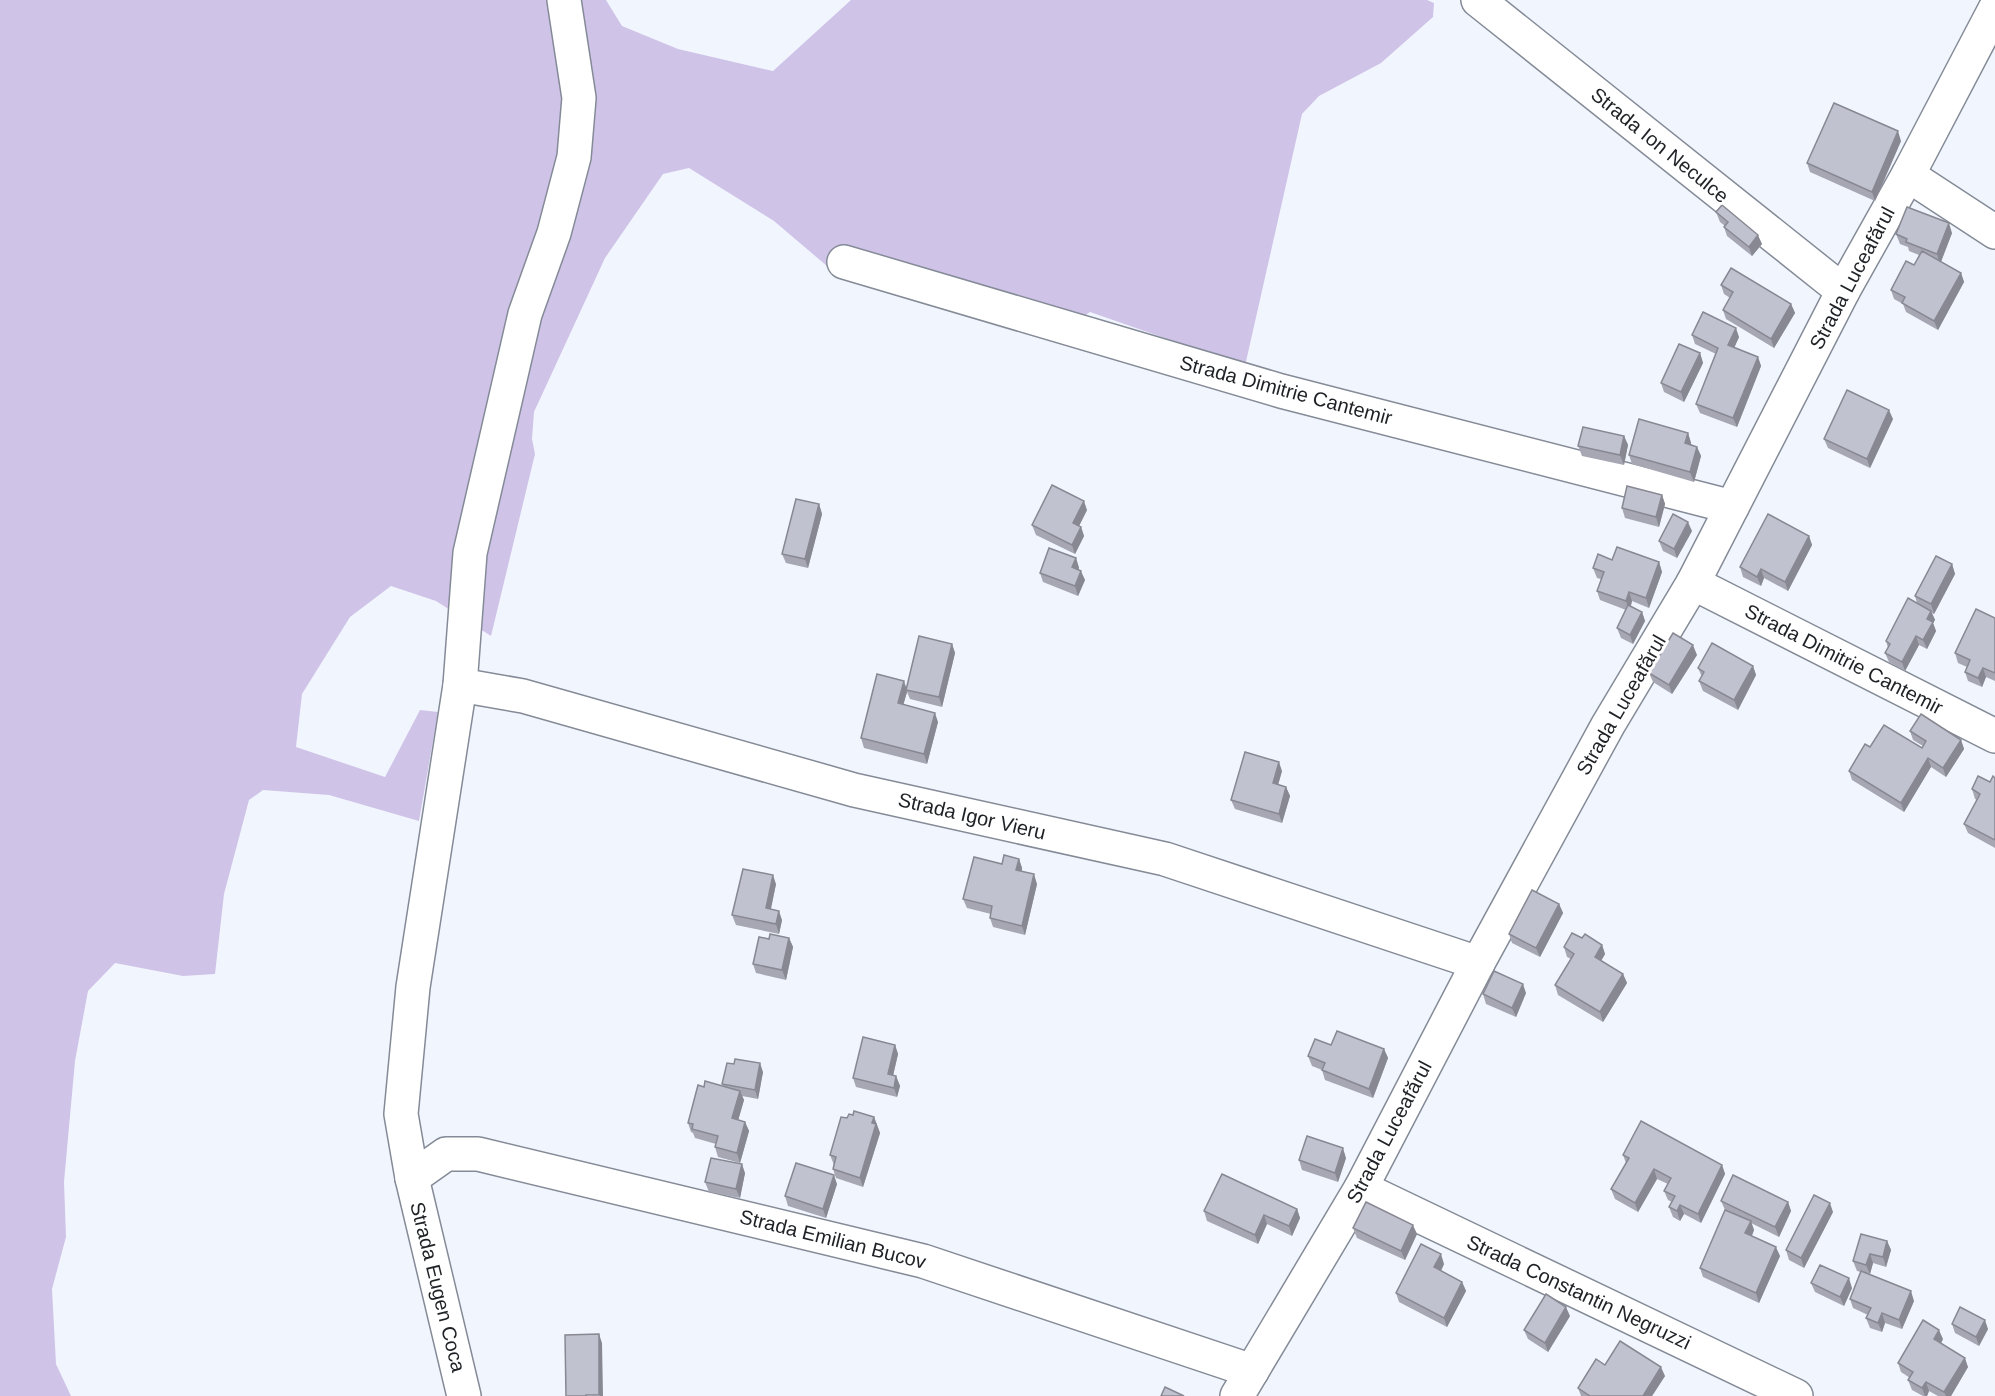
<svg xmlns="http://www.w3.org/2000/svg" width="1995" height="1396" font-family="Arial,sans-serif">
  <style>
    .green { fill: #d0c3e8 }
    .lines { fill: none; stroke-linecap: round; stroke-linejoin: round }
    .minor-casing { stroke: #848b97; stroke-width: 36 }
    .minor { stroke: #fff; stroke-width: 33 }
    .wall { fill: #a6a7b3 }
    .shaded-wall { fill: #878892 }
    .building { fill: #c1c2d0; stroke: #878892; stroke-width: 1.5 }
    .labels { text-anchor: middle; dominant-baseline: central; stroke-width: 6; stroke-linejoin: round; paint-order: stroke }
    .street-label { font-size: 20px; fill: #1e2125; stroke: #fff }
  </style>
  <rect width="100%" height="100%" fill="#f1f6fe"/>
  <path class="green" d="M0,0H606L622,26L678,49L773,71L851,0H1427L1434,3L1433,17L1381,63L1319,96L1302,114L1245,366L1090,312L1057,335L834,272L774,221L689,168L663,174L605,258L534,412L532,439L535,454L491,636L436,601L391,586L350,617L302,694L296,747L385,777L420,710L438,712L419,821L329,795L263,790L249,800L224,894L215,974L183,976L115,963L88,991L75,1061L64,1182L66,1237L52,1289L56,1364L71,1396H0Z"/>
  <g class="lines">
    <defs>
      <g id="minor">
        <path d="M1478,0L1843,291"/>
        <path d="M1908,175L1995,232"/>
        <path d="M844,262L1281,391L1732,507"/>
        <path d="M1693,583L1995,736"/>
        <path d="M460,685L523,696L854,790L1165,859L1478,963"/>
        <path d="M412,1178L446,1154H478L923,1261L1252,1371"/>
        <path d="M1361,1188L1796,1396"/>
        <path d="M464,1396L412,1178L401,1114L413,987L460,685L470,553L525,314L554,233L574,157L579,98L564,0"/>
        <path d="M1237,1396L1361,1188L1478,963L1608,725L1693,583L1843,291L1908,175L1995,9"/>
      </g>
    </defs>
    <use href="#minor" class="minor-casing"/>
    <use href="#minor" class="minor"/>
  </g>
  <g class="wall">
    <path d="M1901,141L1875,201L1810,172L1807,163Z"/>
    <path d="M1716,212L1762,244L1752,256L1727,236L1724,227L1725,226L1720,222Z"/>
    <path d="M1952,233L1941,262L1961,273L1964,282L1938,330L1906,312L1903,304L1894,299L1891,290L1914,265L1919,255L1909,251L1908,247L1900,244L1896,234Z"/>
    <path d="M1721,285L1791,304L1795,313L1774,348L1726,319L1723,310L1730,298L1724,294Z"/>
    <path d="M1692,335L1739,337L1734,348L1758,357L1761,366L1737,427L1700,413L1696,404L1716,354L1695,344Z"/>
    <path d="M1700,353L1703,363L1684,402L1664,392L1661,383Z"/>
    <path d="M1893,419L1870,468L1828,448L1824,439Z"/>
    <path d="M1688,433L1691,443V444L1697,447L1701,456L1694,482L1632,464L1629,455Z"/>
    <path d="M1624,436L1628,445L1624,465L1582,456L1578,446Z"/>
    <path d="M1662,495L1665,504L1659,527L1625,518L1622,508Z"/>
    <path d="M819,504L822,514L808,568L786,563L782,554Z"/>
    <path d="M1087,510L1079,526L1081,527L1084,536L1075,554L1036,535L1032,525Z"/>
    <path d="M1692,531L1677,558L1663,551L1659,541Z"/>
    <path d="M1809,536L1812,545L1788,591L1764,578L1761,586L1743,577L1740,567Z"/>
    <path d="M1076,558L1079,568L1078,569L1085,580L1078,596L1043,582L1040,573Z"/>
    <path d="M1612,560L1659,562L1662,572L1649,608L1632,601L1631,606L1642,612L1645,621L1633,644L1621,638L1617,628L1626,610L1600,600L1597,591L1601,579L1597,578L1593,568Z"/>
    <path d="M1952,564L1955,574L1934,614L1932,613L1935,620L1933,623L1936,631L1927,649L1919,645L1905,671L1889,662L1885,653L1888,648L1886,641L1917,603L1915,596Z"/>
    <path d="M1995,618V681L1986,677L1982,687L1968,681L1965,672L1967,667L1958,663L1955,653Z"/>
    <path d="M952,644L955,653L942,707L910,699L907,692L903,705L938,722L927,764L864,748L861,738L907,688Z"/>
    <path d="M1697,655L1672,694L1653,682L1649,673Z"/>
    <path d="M1753,666L1756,675L1738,710L1703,691L1699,681L1702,677L1698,668Z"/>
    <path d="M1910,731L1961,740L1964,749L1946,777L1931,767L1904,812L1852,780L1849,771L1870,747L1922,748L1923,746L1913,740Z"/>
    <path d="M1282,771L1278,785L1286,787L1290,796L1282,823L1235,809L1231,800Z"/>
    <path d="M1995,778V848L1968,833L1964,824L1977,800L1975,799L1972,789L1990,782Z"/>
    <path d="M1019,859L1022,868V871L1037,884L1025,935L993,927L990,918L991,914L967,908L963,899L1002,864Z"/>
    <path d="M776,884L771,909L782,920L779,934L736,925L732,915Z"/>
    <path d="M1559,904L1563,913L1540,957L1512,943L1509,934Z"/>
    <path d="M789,938L793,947L786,980L756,973L753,964L769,939Z"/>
    <path d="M1582,938L1602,945L1605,954L1601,961L1623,974L1627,983L1603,1022L1558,995L1555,985L1571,959L1567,957L1564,947Z"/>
    <path d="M1526,993L1516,1017L1486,1004L1483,994Z"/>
    <path d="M895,1045L898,1054L893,1076H896L900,1086L897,1097L856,1087L853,1078Z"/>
    <path d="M1331,1045L1384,1049L1388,1058L1373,1098L1325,1080L1322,1070L1312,1066L1308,1056Z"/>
    <path d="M734,1064L763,1072L758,1099L742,1096L744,1100L738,1120L745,1122L749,1131L740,1163L718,1157L715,1147L716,1144L695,1138L693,1133L691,1132L688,1123L704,1087L723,1086L722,1084Z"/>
    <path d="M853,1115L874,1117L880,1133L863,1187L836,1178L833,1169L834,1165L830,1155Z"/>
    <path d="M1623,1155L1722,1165L1725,1174L1701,1223L1684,1214L1680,1221L1673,1217L1669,1207L1672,1202L1668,1200L1664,1191L1668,1184L1657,1179L1638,1212L1615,1199L1611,1189L1626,1163Z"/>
    <path d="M1346,1158L1338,1182L1302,1170L1299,1160Z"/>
    <path d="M745,1173L740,1198L709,1192L705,1182Z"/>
    <path d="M837,1184L826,1218L788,1206L785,1196Z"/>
    <path d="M1721,1201L1788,1202L1791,1211L1779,1237L1751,1223L1754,1230L1752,1236L1780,1256L1759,1303L1703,1277L1700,1268L1725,1210Z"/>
    <path d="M1297,1209L1300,1218L1292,1236L1267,1224L1258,1244L1207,1221L1204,1211Z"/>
    <path d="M1833,1212L1804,1268L1789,1260L1786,1250Z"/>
    <path d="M1353,1228L1417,1234L1405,1260L1357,1238Z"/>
    <path d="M1887,1241L1891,1250L1886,1267L1873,1263L1870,1274L1864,1273L1914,1301L1902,1329L1885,1323L1882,1332L1870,1328L1866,1318L1868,1315L1853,1308L1850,1299L1861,1272L1857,1271L1853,1261Z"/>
    <path d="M1444,1264L1441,1271L1462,1282L1466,1291L1447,1327L1399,1302L1396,1293Z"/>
    <path d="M1811,1283L1852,1288L1844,1306L1815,1292Z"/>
    <path d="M1570,1316L1548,1352L1528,1339L1524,1330Z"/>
    <path d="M1952,1324L1988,1329L1979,1346L1955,1333Z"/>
    <path d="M1943,1339L1941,1343L1968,1367L1951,1396H1938L1929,1391L1927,1396H1923L1912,1390L1908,1380L1910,1378L1901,1372L1898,1363Z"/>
    <path d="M1605,1365L1665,1376L1652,1396H1581L1578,1388Z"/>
  </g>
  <g class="shaded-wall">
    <path d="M1898,131L1901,141L1875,201L1872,192Z"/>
    <path d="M1949,223L1952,233L1940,264L1937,254Z"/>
    <path d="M1758,235L1762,244L1752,256L1749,247Z"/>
    <path d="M1961,273L1964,282L1938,330L1934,321Z"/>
    <path d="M1791,304L1795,313L1774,348L1771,339Z"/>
    <path d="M1736,328L1739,337L1731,355L1728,345Z"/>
    <path d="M1700,353L1703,363L1684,402L1681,392Z"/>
    <path d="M1758,357L1761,366L1737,427L1733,418Z"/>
    <path d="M1889,410L1893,419L1870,468L1867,459Z"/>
    <path d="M1688,433L1691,443L1688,452L1685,443Z"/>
    <path d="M1624,436L1628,445L1624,465L1620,455Z"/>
    <path d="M1697,447L1701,456L1694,482L1690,472Z"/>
    <path d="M1662,495L1665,504L1659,527L1656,517Z"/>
    <path d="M1084,501L1087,510L1076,532L1073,523Z"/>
    <path d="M819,504L822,514L808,568L805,559Z"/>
    <path d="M1688,522L1692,531L1677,558L1674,549Z"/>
    <path d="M1081,527L1084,536L1075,554L1072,545Z"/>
    <path d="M1809,536L1812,545L1788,591L1785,582Z"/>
    <path d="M1076,558L1079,568L1075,576L1072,567Z"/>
    <path d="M1659,562L1662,572L1649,608L1646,598Z"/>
    <path d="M1952,564L1955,574L1934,614L1931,604Z"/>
    <path d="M1761,569L1764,578L1761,586L1757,577Z"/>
    <path d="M1081,571L1085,580L1078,596L1075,586Z"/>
    <path d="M1629,592L1632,601L1629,611L1626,601Z"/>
    <path d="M1931,611L1935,620L1933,623L1936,631L1927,649L1923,640L1927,619Z"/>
    <path d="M1642,612L1645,621L1633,644L1630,635Z"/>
    <path d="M1916,636L1919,645L1905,671L1902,662Z"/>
    <path d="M952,644L955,653L942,707L939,697Z"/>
    <path d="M1693,645L1697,655L1672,694L1669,685Z"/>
    <path d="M1753,666L1756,675L1738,710L1734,700Z"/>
    <path d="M1983,668L1986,677L1982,687L1978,678Z"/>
    <path d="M904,681L907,690H906L907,692L901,713L898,703Z"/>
    <path d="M935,713L938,722L927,764L924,754Z"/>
    <path d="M1961,740L1964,749L1946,777L1943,768Z"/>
    <path d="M1928,758L1931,767L1904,812L1901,803Z"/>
    <path d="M1279,762L1282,771L1276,792L1273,783Z"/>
    <path d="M1286,787L1290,796L1282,823L1279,814Z"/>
    <path d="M1019,859L1022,868L1020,879L1016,870Z"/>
    <path d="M1034,874L1037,884L1025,935L1022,926Z"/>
    <path d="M773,875L776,884L769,917L766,908Z"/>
    <path d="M1559,904L1563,913L1540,957L1536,948Z"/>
    <path d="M779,911L782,920L779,934L776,924Z"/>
    <path d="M789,938L793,947L786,980L782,970Z"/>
    <path d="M1602,945L1605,954L1598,966L1595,957Z"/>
    <path d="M1623,974L1627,983L1603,1022L1600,1012Z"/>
    <path d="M1523,984L1526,993L1516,1017L1512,1008Z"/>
    <path d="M895,1045L898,1054L891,1084L888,1074Z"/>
    <path d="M1384,1049L1388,1058L1373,1098L1369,1089Z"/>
    <path d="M760,1063L763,1072L758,1099L755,1090Z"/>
    <path d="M896,1076L900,1086L897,1097L894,1088Z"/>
    <path d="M740,1091L744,1100L736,1128L732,1118Z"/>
    <path d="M874,1117L880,1133L863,1187L860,1178L872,1123Z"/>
    <path d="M745,1122L749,1131L740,1163L737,1153Z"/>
    <path d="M1343,1148L1346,1158L1338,1182L1335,1173Z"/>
    <path d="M742,1164L745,1173L740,1198L736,1189Z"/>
    <path d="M1722,1165L1725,1174L1701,1223L1698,1214Z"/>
    <path d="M1654,1169L1657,1179L1638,1212L1635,1203Z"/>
    <path d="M834,1175L837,1184L826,1218L823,1209Z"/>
    <path d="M1788,1202L1791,1211L1779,1237L1775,1227Z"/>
    <path d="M1830,1203L1833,1212L1804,1268L1801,1258Z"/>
    <path d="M1680,1205L1684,1214L1680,1221L1677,1211Z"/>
    <path d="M1297,1209L1300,1218L1292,1236L1289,1226Z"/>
    <path d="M1264,1215L1267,1224L1258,1244L1255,1235Z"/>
    <path d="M1751,1221L1754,1230L1749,1242L1745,1233Z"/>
    <path d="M1413,1225L1417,1234L1405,1260L1401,1251Z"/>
    <path d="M1887,1241L1891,1250L1886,1267L1883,1257Z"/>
    <path d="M1776,1247L1780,1256L1759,1303L1756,1293Z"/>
    <path d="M1441,1254L1444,1264L1438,1277L1434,1267Z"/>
    <path d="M1870,1254L1873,1263L1870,1274L1866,1265Z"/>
    <path d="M1849,1278L1852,1288L1844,1306L1840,1297Z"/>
    <path d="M1462,1282L1466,1291L1447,1327L1444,1318Z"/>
    <path d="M1911,1291L1914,1301L1902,1329L1899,1320Z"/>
    <path d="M1566,1307L1570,1316L1548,1352L1545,1343Z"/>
    <path d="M1882,1313L1885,1323L1882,1332L1878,1323Z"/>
    <path d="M1985,1320L1988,1329L1979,1346L1976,1337Z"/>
    <path d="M1939,1330L1943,1339L1938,1349L1934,1339Z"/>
    <path d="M599,1334L602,1343L603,1396H600L599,1395Z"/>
    <path d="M1965,1358L1968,1367L1951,1396H1946L1944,1392Z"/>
    <path d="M1661,1367L1665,1376L1652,1396H1643Z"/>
    <path d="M1926,1382L1929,1391L1927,1396H1925L1922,1388Z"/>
  </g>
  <g class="building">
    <path d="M1834,103L1898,131L1872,192L1807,163Z"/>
    <path d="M1722,205L1758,235L1749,247L1724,227L1728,222L1716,212Z"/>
    <path d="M1907,207L1949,223L1937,254L1906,242L1907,239L1896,234Z"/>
    <path d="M1922,251L1961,273L1934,321L1902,303L1905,297L1891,290L1906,261L1914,265Z"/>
    <path d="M1731,268L1791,304L1771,339L1723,310L1733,292L1721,285Z"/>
    <path d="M1703,312L1736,328L1728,345L1758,357L1733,418L1696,404L1718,348L1692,335Z"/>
    <path d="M1679,344L1700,353L1681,392L1661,383Z"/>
    <path d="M1847,390L1889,410L1867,459L1824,439Z"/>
    <path d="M1639,419L1688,433L1685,443L1697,447L1690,472L1629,455Z"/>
    <path d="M1583,427L1624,436L1620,455L1578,446Z"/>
    <path d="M1052,485L1084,501L1073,523L1081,527L1072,545L1032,525Z"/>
    <path d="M1627,486L1662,495L1656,517L1622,508Z"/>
    <path d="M796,499L819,504L805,559L782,554Z"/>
    <path d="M1673,514L1688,522L1674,549L1659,541Z"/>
    <path d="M1768,514L1809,536L1785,582L1761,569L1757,577L1740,567Z"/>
    <path d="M1617,547L1659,562L1646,598L1629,592L1626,601L1597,591L1604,572L1593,568L1598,554L1612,560Z"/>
    <path d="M1049,548L1076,558L1072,567L1081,571L1075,586L1040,573Z"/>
    <path d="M1936,556L1952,564L1931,604L1915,596Z"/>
    <path d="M1908,598L1931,611L1927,619L1933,622L1923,640L1916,636L1902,662L1885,653L1890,644L1886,641Z"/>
    <path d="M1628,605L1642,612L1630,635L1617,628Z"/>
    <path d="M1976,609L1995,618V673L1983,668L1978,678L1965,672L1970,660L1955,653Z"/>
    <path d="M1673,633L1693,645L1669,685L1649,673Z"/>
    <path d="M919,636L952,644L939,697L906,690Z"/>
    <path d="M1712,643L1753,666L1734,700L1699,681L1704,672L1698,668Z"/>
    <path d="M877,674L904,681L898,703L935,713L924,754L861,738Z"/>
    <path d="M1921,714L1961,740L1943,768L1928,758L1901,803L1849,771L1865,744L1870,747L1884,725L1922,748L1926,741L1910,731Z"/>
    <path d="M1245,752L1279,762L1273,783L1286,787L1279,814L1231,800Z"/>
    <path d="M1978,776L1990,782L1993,776L1995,778V840L1964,824L1980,794L1972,789Z"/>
    <path d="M1004,855L1019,859L1016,870L1034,874L1022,926L990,918L992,906L963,899L974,857L1002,864Z"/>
    <path d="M743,869L773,875L766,908L779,911L776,924L732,915Z"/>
    <path d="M1532,890L1559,904L1536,948L1509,934Z"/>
    <path d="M1572,933L1582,938L1585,934L1602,945L1595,957L1623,974L1600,1012L1555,985L1574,954L1564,947Z"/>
    <path d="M770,934L789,938L782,970L753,964L759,937L769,939Z"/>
    <path d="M1494,971L1523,984L1512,1008L1483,994Z"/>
    <path d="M1337,1031L1384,1049L1369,1089L1322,1070L1325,1063L1308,1056L1315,1039L1331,1045Z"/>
    <path d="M863,1037L895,1045L888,1074L896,1076L894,1088L853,1078Z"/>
    <path d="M735,1059L760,1063L755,1090L722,1084L727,1063L734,1064Z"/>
    <path d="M705,1081L740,1091L732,1118L745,1122L737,1153L715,1147L718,1136L692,1129L693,1124L688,1123L698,1085L704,1087Z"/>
    <path d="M854,1111L874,1117L872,1123L876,1124L860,1178L833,1169L836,1157L830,1155L841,1117L847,1118L849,1114L853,1115Z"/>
    <path d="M1641,1121L1722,1165L1698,1214L1680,1205L1677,1211L1669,1207L1675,1196L1664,1191L1671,1178L1654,1169L1635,1203L1611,1189L1629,1158L1623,1155Z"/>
    <path d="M1307,1136L1343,1148L1335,1173L1299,1160Z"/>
    <path d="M711,1158L742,1164L736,1189L705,1182Z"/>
    <path d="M796,1163L834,1175L823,1209L785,1196Z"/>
    <path d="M1222,1174L1297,1209L1289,1226L1264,1215L1255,1235L1204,1211Z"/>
    <path d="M1733,1175L1788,1202L1775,1227L1721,1201Z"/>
    <path d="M1814,1195L1830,1203L1801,1258L1786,1250Z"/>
    <path d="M1366,1202L1413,1225L1401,1251L1353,1228Z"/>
    <path d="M1725,1210L1751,1221L1745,1233L1776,1247L1756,1293L1700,1268Z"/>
    <path d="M1861,1234L1887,1241L1883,1257L1870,1254L1866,1265L1853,1261Z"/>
    <path d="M1421,1244L1441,1254L1434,1267L1462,1282L1444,1318L1396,1293Z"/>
    <path d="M1820,1265L1849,1278L1840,1297L1811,1283Z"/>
    <path d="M1861,1271L1911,1291L1899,1320L1882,1313L1878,1323L1866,1318L1871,1308L1850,1299Z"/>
    <path d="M1546,1294L1566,1307L1545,1343L1524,1330Z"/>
    <path d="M1960,1307L1985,1320L1976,1337L1952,1324Z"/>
    <path d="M1923,1320L1939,1330L1934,1339L1965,1358L1944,1392L1926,1382L1922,1388L1908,1380L1913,1372L1898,1363Z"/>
    <path d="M599,1334V1395H586V1396H566L565,1335Z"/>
    <path d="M1620,1341L1661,1367L1643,1396H1590L1578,1388L1596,1359L1605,1365Z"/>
    <path d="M1165,1387L1184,1396H1161Z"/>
  </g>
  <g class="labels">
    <g class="street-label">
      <text transform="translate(1660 145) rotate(39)">Strada Ion Neculce</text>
      <text transform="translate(1852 278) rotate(-62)">Strada Luceafărul</text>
      <text transform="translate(1286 390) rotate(15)">Strada Dimitrie Cantemir</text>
      <text transform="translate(1844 659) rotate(27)">Strada Dimitrie Cantemir</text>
      <text transform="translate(1621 705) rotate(-60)">Strada Luceafărul</text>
      <text transform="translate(972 816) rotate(13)">Strada Igor Vieru</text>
      <text transform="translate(1389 1132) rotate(-62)">Strada Luceafărul</text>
      <text transform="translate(833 1239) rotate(14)">Strada Emilian Bucov</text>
      <text transform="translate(438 1287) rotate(76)">Strada Eugen Coca</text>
      <text transform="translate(1579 1292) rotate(25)">Strada Constantin Negruzzi</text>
    </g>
  </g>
</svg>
